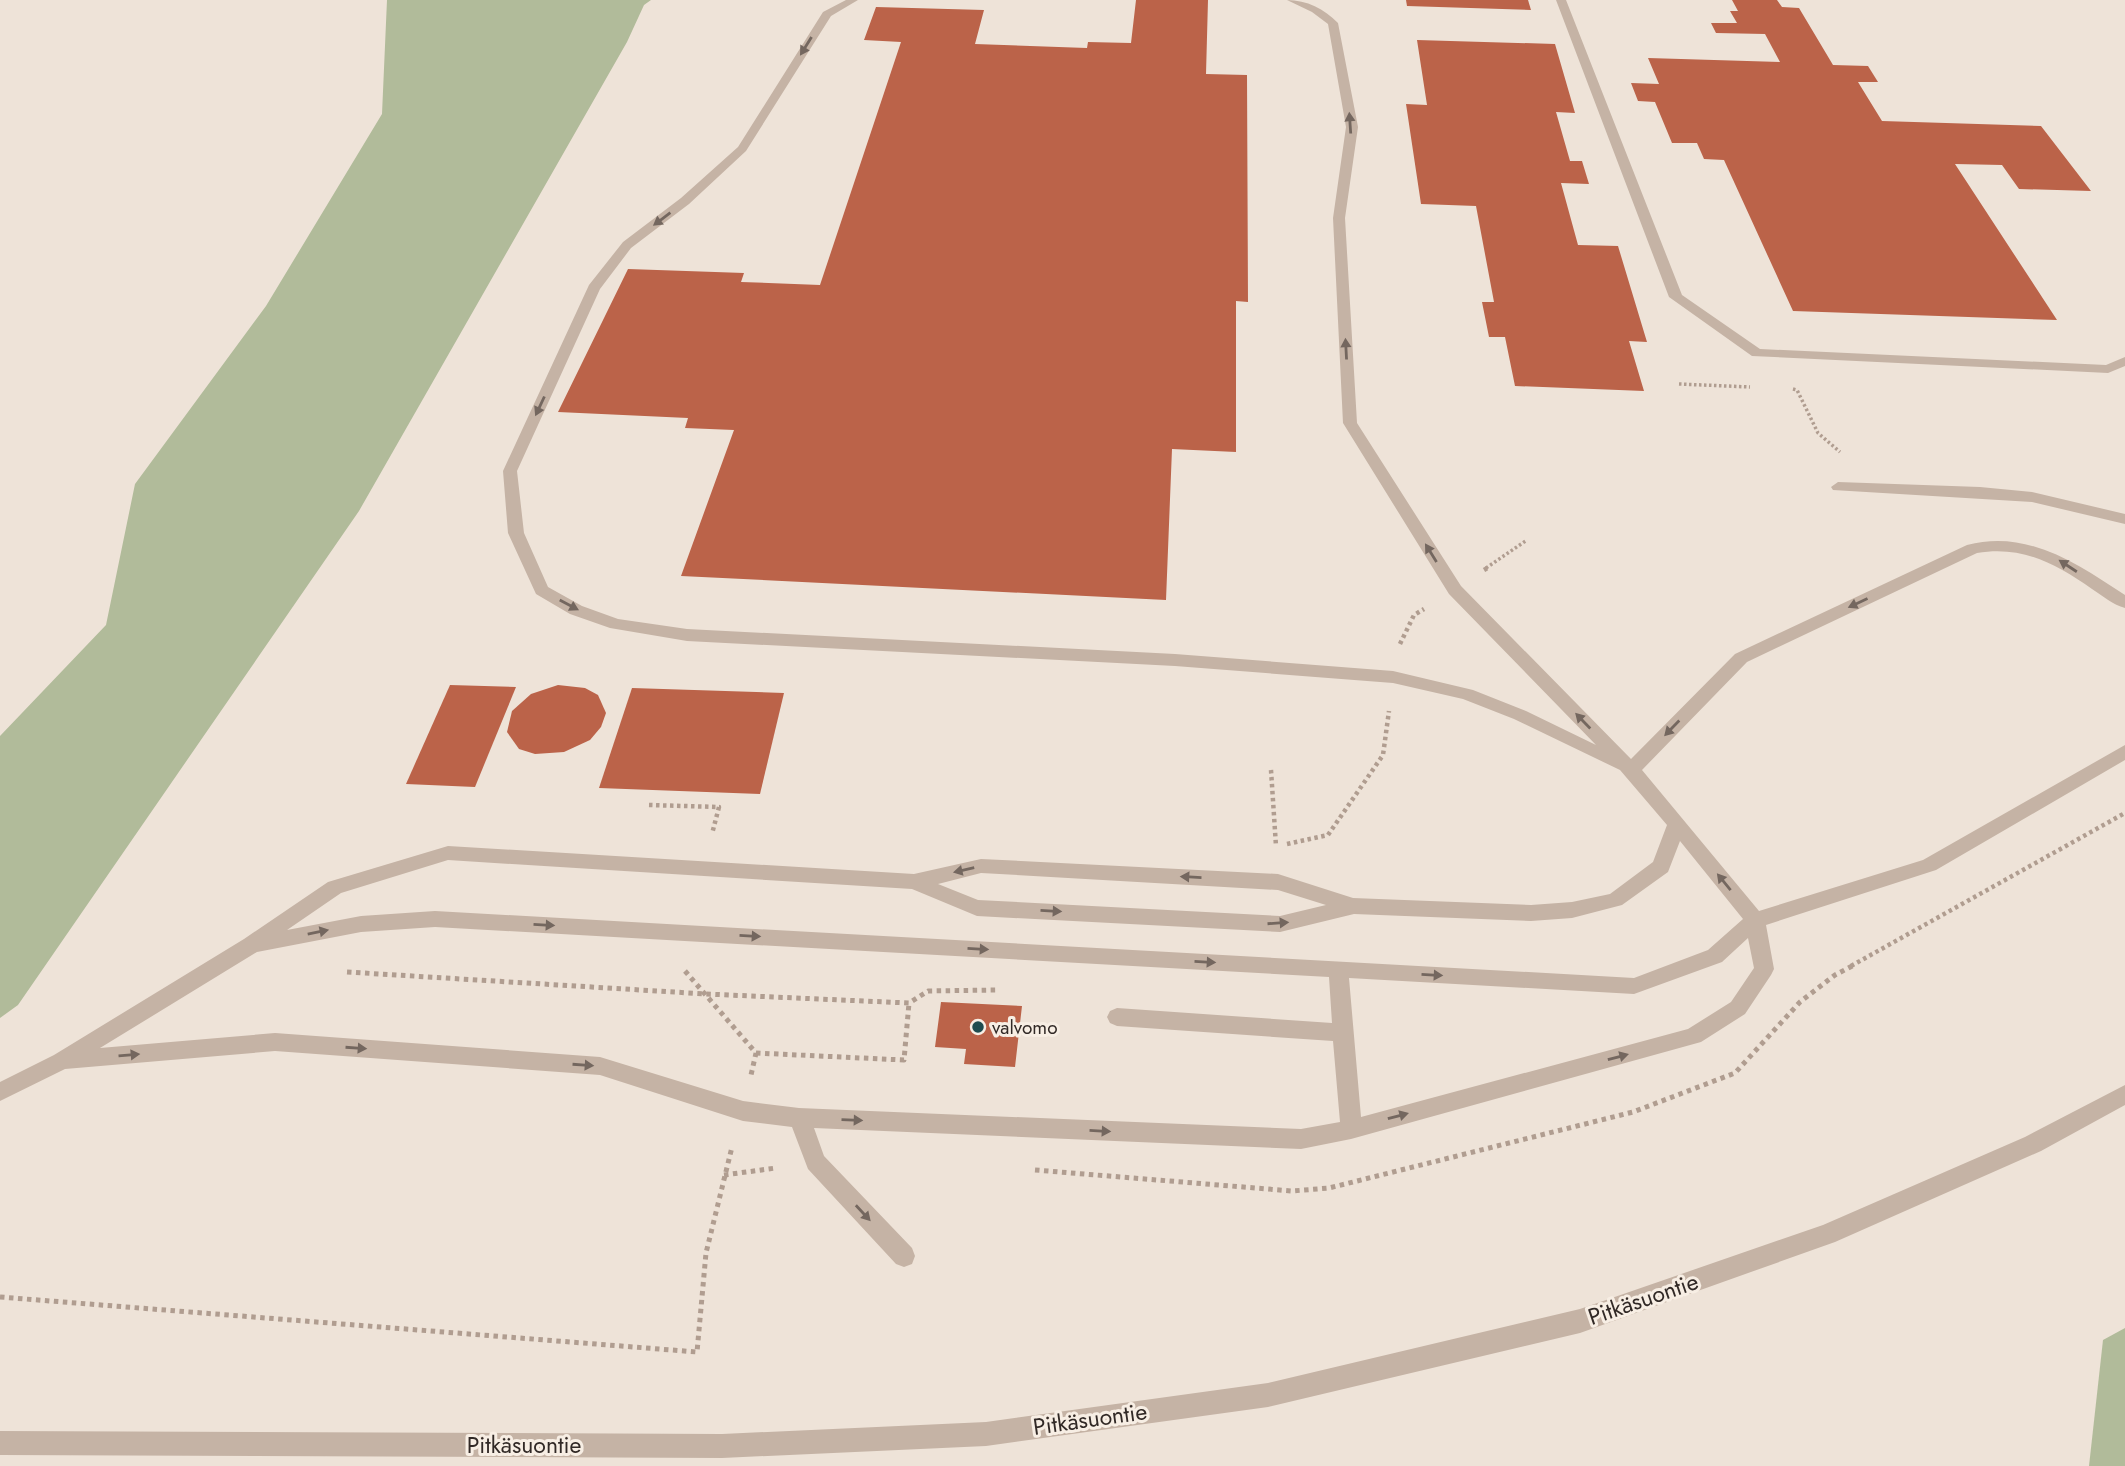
<svg xmlns="http://www.w3.org/2000/svg" width="2125" height="1466" font-family="Jost,sans-serif">
  <style>
    .green { fill: #b1bb9a }
    .building { fill: #bb6349 }
    .lines { fill: none; stroke-linecap: round; stroke-linejoin: round }
    .path-far2 { stroke: #b09d90; stroke-width: 3.5; stroke-dasharray: 2.5 2.5; stroke-linecap: butt }
    .path-far1 { stroke: #b09d90; stroke-width: 4.5; stroke-dasharray: 3.5 3.5; stroke-linecap: butt }
    .path { stroke: #b09d90; stroke-width: 5; stroke-dasharray: 4.5 4.5; stroke-linecap: butt }
    .lane { fill: #c5b3a5; fill-rule: evenodd }
    .street { fill: #c5b3a5; fill-rule: evenodd }
    .oneway { fill: #74675f }
    .poi-dot { fill: #1f4c4f; stroke: #f7eee4; stroke-width: 2.5 }
    .labels { text-anchor: middle; dominant-baseline: central; stroke-width: 6; stroke-linejoin: round; paint-order: stroke }
    .poi-label { font-size: 19px; fill: #312926; stroke: #f7eee4; text-anchor: start }
    .near-street-label { font-size: 23px; fill: #312926; stroke: #f7eee4 }
  </style>
  <rect width="100%" height="100%" fill="#eee3d8"/>
  <g class="green">
    <path d="M387,0H651L644,5L627,42L359,511L18,1005L0,1018V736L106,625L135,484L266,306L382,114Z"/>
    <path d="M2125,1328V1466H2089L2103,1340Z"/>
  </g>
  <g class="building">
    <path d="M1136,0H1208L1206,74L1247,75L1248,302L1236,301V452L1172,449L1166,600L681,576L734,430L685,428L688,418L558,412L628,269L744,273L741,282L820,285L901,42L864,40L876,7L984,10L975,44L1087,48L1088,42L1131,43Z"/>
    <path d="M1406,0H1528L1531,10L1407,6Z"/>
    <path d="M1732,0H1777L1782,7L1799,8L1833,65L1868,66L1878,82H1858L1882,121L2041,126L2091,191L2019,189L2002,165L1955,164L2057,320L1793,311L1724,160L1704,159L1697,143H1672L1655,102L1638,101L1631,83L1659,84L1648,58L1780,62L1765,34L1716,33L1711,23H1737L1730,11H1738Z"/>
    <path d="M1417,40L1555,44L1575,113L1556,112L1570,161H1582L1589,184L1561,183L1578,245L1618,246L1647,342L1629,341L1644,391L1515,386L1505,337H1489L1482,302H1494L1476,206L1421,204L1406,104L1427,105Z"/>
    <path d="M450,685L516,687L475,787L406,784Z"/>
    <path d="M558,685L585,688L598,695L606,713L601,727L590,740L564,752L535,754L519,749L507,732L512,711L531,694Z"/>
    <path d="M632,688L784,693L760,794L599,788Z"/>
    <path d="M941,1002L1022,1006L1015,1067L964,1064L966,1049L935,1047Z"/>
  </g>
  <g class="lines">
    <g class="path-far2">
      <path d="M1679,384L1750,387"/>
      <path d="M1793,389L1797,390L1818,433L1840,452"/>
      <path d="M1486,568L1527,540"/>
    </g>
    <g class="path-far1">
      <path d="M1484,570L1489,567"/>
      <path d="M1400,644L1414,615L1424,609"/>
      <path d="M1271,770L1276,846"/>
      <path d="M649,805L719,807L712,834"/>
      <path d="M1287,844L1328,835L1383,755L1389,711"/>
      <path d="M1851,966L2125,813"/>
    </g>
    <g class="path">
      <path d="M685,971L756,1053L751,1075"/>
      <path d="M347,972L706,994L909,1003L928,991L996,990"/>
      <path d="M756,1053L904,1060L909,1003"/>
      <path d="M1035,1170L1292,1191L1329,1188L1633,1112L1735,1073L1800,1002L1835,975L1854,965"/>
      <path d="M724,1175L776,1168"/>
      <path d="M0,1297L697,1352L706,1253L732,1147"/>
    </g>
    <g class="lane">
      <path d="M846,0H858L831,16L746,151L689,204L631,248L600,289L517,471L524,533L548,587L582,606L618,619L687,629L1175,654L1393,671L1473,690L1526,711L1596,745L1449,594L1343,423L1333,218L1346,127L1328,24L1312,12L1287,0C1307,0 1324,9 1338,23L1358,127L1345,218L1357,423L1461,586L1631,759L1735,654L1967,545C2028,529 2077,564 2125,595V608C2113,605 2103,596 2092,589C2056,564 2022,545 1977,553L1747,662L1642,770L1759,911L1923,860L2125,745V760L1936,870L1766,925L1774,969L1771,975L1745,1014L1701,1042L1351,1139L1301,1149L814,1128L824,1156L912,1248L915,1256L912,1264L904,1267L896,1264L808,1169L792,1127L743,1121L600,1075L275,1051L65,1069L0,1101V1082L54,1055L244,939L328,882L448,846L914,874L981,859L1278,874L1353,898L1531,905L1572,902L1610,894L1653,862L1667,825L1620,770L1514,719L1463,699L1393,683L1175,666L687,641L610,628L570,614L536,594L508,533L503,471L589,285L623,242L681,198L738,147L823,12ZM1680,841L1743,919L1708,950L1634,978L435,911L361,916L287,930L341,893L448,860L912,889L977,916L1280,932L1354,914L1531,921L1572,918L1622,905L1668,872ZM981,873L1278,890L1326,905L1280,916L978,900L938,884ZM435,927L1329,977L1332,1023L1117,1008L1110,1011L1107,1017L1110,1023L1117,1026L1333,1041L1340,1122L1301,1129L799,1108L743,1101L600,1057L275,1033L100,1048L257,952L361,932ZM1748,938L1754,968L1731,1002L1688,1029L1361,1117L1349,978L1634,994L1722,962Z"/>
      <path d="M1556,0H1566L1682,295L1760,349L2106,365L2125,357V366L2108,373L1752,356L1669,297Z"/>
      <path d="M1838,482L1980,487L2032,492L2125,514V524L2032,502L1833,490L1831,487Z"/>
    </g>
    <path class="street" d="M2125,1085V1105L2041,1151L1835,1242L1580,1333L1268,1407L986,1446L722,1458L0,1455V1431L722,1434L986,1422L1268,1383L1580,1309L1823,1225L2025,1137Z"/>
  </g>
  <defs><path id="oneway-solid" d="M-6-.8H1V-3.2L6.5 0L1 3.2V.8H-6Z" transform="scale(1.75)"/></defs>
  <g class="oneway">
    <use href="#oneway-solid" transform="translate(806 46) rotate(122)"/>
    <use href="#oneway-solid" transform="translate(1350 123) rotate(-94)"/>
    <use href="#oneway-solid" transform="translate(662 219) rotate(143)"/>
    <use href="#oneway-solid" transform="translate(1346 349) rotate(-93)"/>
    <use href="#oneway-solid" transform="translate(540 406) rotate(115)"/>
    <use href="#oneway-solid" transform="translate(1431 553) rotate(-122)"/>
    <use href="#oneway-solid" transform="translate(2068 566) rotate(-147)"/>
    <use href="#oneway-solid" transform="translate(1858 603) rotate(155)"/>
    <use href="#oneway-solid" transform="translate(569 605) rotate(28)"/>
    <use href="#oneway-solid" transform="translate(1583 721) rotate(-134)"/>
    <use href="#oneway-solid" transform="translate(1672 728) rotate(134)"/>
    <use href="#oneway-solid" transform="translate(964 870) rotate(167)"/>
    <use href="#oneway-solid" transform="translate(1191 877) rotate(-177)"/>
    <use href="#oneway-solid" transform="translate(1724 882) rotate(-129)"/>
    <use href="#oneway-solid" transform="translate(1051 911) rotate(3)"/>
    <use href="#oneway-solid" transform="translate(1278 923) rotate(-4)"/>
    <use href="#oneway-solid" transform="translate(544 925) rotate(3)"/>
    <use href="#oneway-solid" transform="translate(318 932) rotate(-11)"/>
    <use href="#oneway-solid" transform="translate(750 936) rotate(3)"/>
    <use href="#oneway-solid" transform="translate(978 949) rotate(3)"/>
    <use href="#oneway-solid" transform="translate(1205 962) rotate(3)"/>
    <use href="#oneway-solid" transform="translate(1432 975) rotate(3)"/>
    <use href="#oneway-solid" transform="translate(356 1048) rotate(4)"/>
    <use href="#oneway-solid" transform="translate(129 1055) rotate(-5)"/>
    <use href="#oneway-solid" transform="translate(1618 1057) rotate(-15)"/>
    <use href="#oneway-solid" transform="translate(583 1065) rotate(4)"/>
    <use href="#oneway-solid" transform="translate(1398 1116) rotate(-15)"/>
    <use href="#oneway-solid" transform="translate(852 1120) rotate(2)"/>
    <use href="#oneway-solid" transform="translate(1100 1131) rotate(3)"/>
    <use href="#oneway-solid" transform="translate(863 1213) rotate(47)"/>
  </g>
  <circle class="poi-dot" cx="978" cy="1027" r="7"/>
  <g class="labels">
    <g class="poi-label">
      <text x="992" y="1027">valvomo</text>
    </g>
    <g class="near-street-label">
      <text transform="translate(1643 1299) rotate(-19)">Pitkäsuontie</text>
      <text transform="translate(1090 1419) rotate(-8)">Pitkäsuontie</text>
      <text x="524" y="1445">Pitkäsuontie</text>
    </g>
  </g>
</svg>
